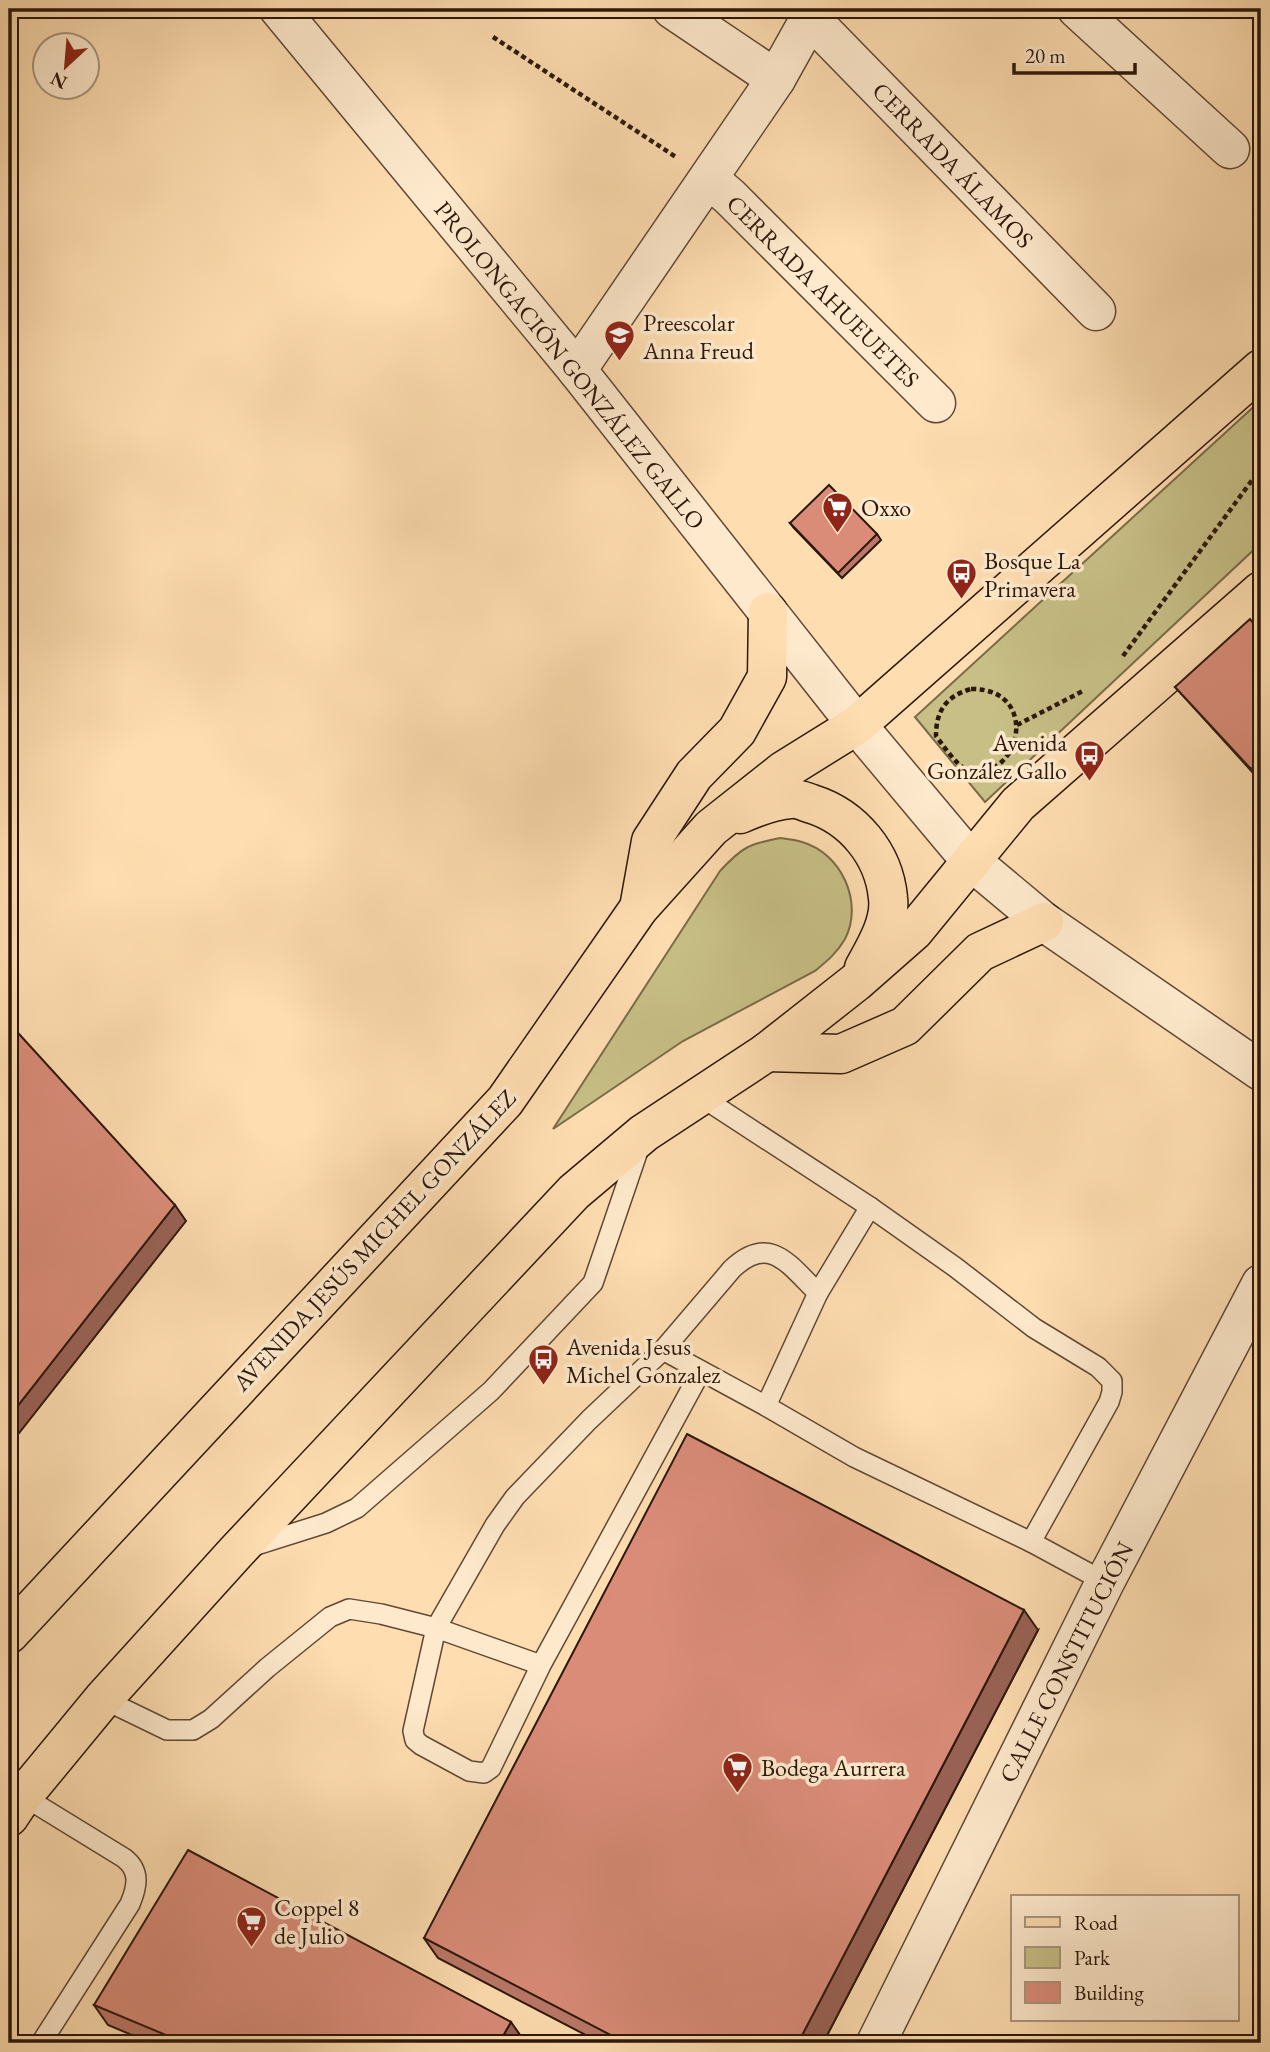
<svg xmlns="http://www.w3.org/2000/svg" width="1270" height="2052" font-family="'EB Garamond',serif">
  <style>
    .green { fill: #c7bf86; stroke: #7a6b48; stroke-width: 2 }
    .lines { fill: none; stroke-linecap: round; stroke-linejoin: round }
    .service-casing { stroke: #604834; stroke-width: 22 }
    .minor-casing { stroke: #604834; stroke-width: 41 }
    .tertiary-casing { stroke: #604834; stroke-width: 41 }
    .primary-casing { stroke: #2c170a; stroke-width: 41 }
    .path { stroke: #2c170a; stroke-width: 4.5; stroke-dasharray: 5 3.5; stroke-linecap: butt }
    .service { stroke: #fee9cc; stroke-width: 19 }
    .minor { stroke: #fee9cc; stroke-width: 38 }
    .tertiary { stroke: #fee9cc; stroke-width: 38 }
    .primary { stroke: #feddb0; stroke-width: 38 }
    .wall { fill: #bb7868; stroke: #2c170a; stroke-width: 2 }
    .shaded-wall { fill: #996255; stroke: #2c170a; stroke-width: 2 }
    .building { fill: #da8c79; stroke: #2c170a; stroke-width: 2 }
    .labels { text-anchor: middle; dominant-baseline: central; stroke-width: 7; stroke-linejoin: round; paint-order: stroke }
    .street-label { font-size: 24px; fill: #2c170a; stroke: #fee9cc }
    .poi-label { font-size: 24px; fill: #2c170a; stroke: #fee9cc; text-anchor: start }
  </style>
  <rect width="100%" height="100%" fill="#feddb0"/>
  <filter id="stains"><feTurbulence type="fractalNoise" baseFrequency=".00286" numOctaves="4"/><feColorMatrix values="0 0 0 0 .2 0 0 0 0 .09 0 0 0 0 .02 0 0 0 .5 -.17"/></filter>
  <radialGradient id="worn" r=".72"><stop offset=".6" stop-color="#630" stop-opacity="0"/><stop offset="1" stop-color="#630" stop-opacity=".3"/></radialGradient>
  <g class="green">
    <path d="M1261,400V543L985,802L915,717Z"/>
    <path d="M780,838C787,839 795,840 802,842C841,853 864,902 845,939C837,953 827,961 815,971L683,1041L553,1129L720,871C742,847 749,844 780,838Z"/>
  </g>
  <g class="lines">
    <defs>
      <g id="service">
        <path d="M663,1350L732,1269C770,1233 789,1265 818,1293"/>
        <path d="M766,1406L818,1293L870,1207"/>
        <path d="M1031,1542L1105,1582"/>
        <path d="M250,1547L326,1523L357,1508L491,1391L593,1283L640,1145"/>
        <path d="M541,1665L436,1628L413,1731L415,1740L421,1745L469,1771L484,1773L491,1768L541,1665L701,1371"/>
        <path d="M103,1699L167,1730H193L211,1719L267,1668L330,1617L349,1609L381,1614L436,1628L495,1525L515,1497L589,1420L663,1350L766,1406L854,1457L1031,1542L1109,1402L1112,1392V1381L1098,1367L1034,1328L955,1267L870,1207L700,1096"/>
        <path d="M23,1796L124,1858C141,1871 137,1887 130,1904L41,2043"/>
      </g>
      <g id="minor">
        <path d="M672,9L776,79"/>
        <path d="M1077,9L1230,149"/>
        <path d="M810,18L1096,311"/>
        <path d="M709,179L730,197L936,403"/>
        <path d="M577,370L776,79L815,9"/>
        <path d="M971,861L1044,922L1261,1071"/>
        <path d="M876,2043L1105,1582L1261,1284"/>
      </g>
      <path id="tertiary" d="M279,9L577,370L857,725L971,861"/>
      <g id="primary">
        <path d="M740,814C756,807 773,800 791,799C798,798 805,802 812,804C853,817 884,854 888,898C891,922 875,948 864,968"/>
        <path d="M639,908L651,841L694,775L737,731L767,677L768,612"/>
        <path d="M767,1052L841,1054L905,1026L980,952L1044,922"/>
        <path d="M9,1634L505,1101L639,908L711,828L783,771L857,725L1261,369"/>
        <path d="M9,1817L23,1796L103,1699L236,1552L574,1192L644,1133L767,1052L856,982L914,931L1018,804L1261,591"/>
      </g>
    </defs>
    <use href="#service" class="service-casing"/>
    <use href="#minor" class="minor-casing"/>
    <use href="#tertiary" class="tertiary-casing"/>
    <use href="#primary" class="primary-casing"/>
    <g class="path">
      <path d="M493,37L676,157"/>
      <path d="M1123,656L1261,468"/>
      <path d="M971,689C1044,688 1019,789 964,768C956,764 942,744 936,736C936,711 946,696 971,689Z"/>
      <path d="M1017,725L1083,691"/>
    </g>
    <use href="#service" class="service"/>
    <use href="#minor" class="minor"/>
    <use href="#tertiary" class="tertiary"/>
    <use href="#primary" class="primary"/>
  </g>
  <g class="wall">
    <path d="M790,523L877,534L881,540L842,578L794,528Z"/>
    <path d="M1261,634V770L1255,775L1175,687Z"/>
    <path d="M1038,1630L823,2043H601L438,1958L424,1938Z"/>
    <path d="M94,2005L525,2042V2043H151L108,2025Z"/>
  </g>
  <g class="shaded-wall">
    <path d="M175,1205L186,1221L12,1442L9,1437V1417Z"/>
    <path d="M1024,1610L1038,1630L823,2043H798Z"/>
    <path d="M511,2022L525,2042V2043H499Z"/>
  </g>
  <g class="building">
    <path d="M829,485L877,534L838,573L790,523Z"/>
    <path d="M1250,619L1261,634V761L1251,769L1175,687Z"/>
    <path d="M9,1023L175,1205L9,1417Z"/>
    <path d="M687,1434L1024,1610L798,2043H626L424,1938Z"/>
    <path d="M188,1850L511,2022L499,2043H185L94,2005Z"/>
  </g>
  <defs>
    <symbol id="school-pin" viewBox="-11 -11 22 30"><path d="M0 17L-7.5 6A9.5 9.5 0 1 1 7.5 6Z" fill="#8f2418" stroke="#fee9cc"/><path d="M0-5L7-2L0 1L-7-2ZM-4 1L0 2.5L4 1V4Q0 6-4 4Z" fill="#fff"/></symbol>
    <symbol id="supermarket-pin" viewBox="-11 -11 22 30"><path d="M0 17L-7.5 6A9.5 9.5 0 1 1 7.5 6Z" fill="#8f2418" stroke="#fee9cc"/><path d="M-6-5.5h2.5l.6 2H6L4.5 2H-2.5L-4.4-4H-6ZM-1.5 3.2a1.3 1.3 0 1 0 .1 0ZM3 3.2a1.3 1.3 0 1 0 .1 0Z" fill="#fff"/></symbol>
    <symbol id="bus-pin" viewBox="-11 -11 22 30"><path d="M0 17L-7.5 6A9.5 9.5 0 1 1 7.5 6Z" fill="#8f2418" stroke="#fee9cc"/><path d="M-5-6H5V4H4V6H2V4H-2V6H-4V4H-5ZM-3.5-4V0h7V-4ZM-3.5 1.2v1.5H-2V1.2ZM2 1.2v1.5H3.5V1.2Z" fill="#fff"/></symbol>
  </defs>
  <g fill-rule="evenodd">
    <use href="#school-pin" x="602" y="318" width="35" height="47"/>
    <use href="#supermarket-pin" x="820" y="490" width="35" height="47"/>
    <use href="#bus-pin" x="944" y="556" width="35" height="47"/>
    <use href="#bus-pin" x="1072" y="738" width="35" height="47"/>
    <use href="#bus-pin" x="526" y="1342" width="35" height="47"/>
    <use href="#supermarket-pin" x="720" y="1750" width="35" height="47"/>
    <use href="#supermarket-pin" x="234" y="1904" width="35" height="47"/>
  </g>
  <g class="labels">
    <g class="street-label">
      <text transform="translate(953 165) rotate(46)">CERRADA ÁLAMOS</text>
      <text transform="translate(823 291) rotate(45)">CERRADA AHUEUETES</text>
      <text transform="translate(570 365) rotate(51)">PROLONGACIÓN GONZÁLEZ GALLO</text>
      <text transform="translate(374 1240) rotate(-47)">AVENIDA JESÚS MICHEL GONZÁLEZ</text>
      <text transform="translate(1066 1662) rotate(-63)">CALLE CONSTITUCIÓN</text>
    </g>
    <g class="poi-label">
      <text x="643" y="322">Preescolar<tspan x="643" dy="28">Anna Freud</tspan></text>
      <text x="861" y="507">Oxxo</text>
      <text x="984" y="560">Bosque La<tspan x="984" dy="28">Primavera</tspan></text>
      <text x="1067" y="742" text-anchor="end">Avenida<tspan x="1067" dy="28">González Gallo</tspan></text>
      <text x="566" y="1346">Avenida Jesus<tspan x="566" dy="28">Michel Gonzalez</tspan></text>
      <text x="761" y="1767">Bodega Aurrera</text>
      <text x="274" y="1907">Coppel 8<tspan x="274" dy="28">de Julio</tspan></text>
    </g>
  </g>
  <rect width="1270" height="2052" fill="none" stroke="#feddb0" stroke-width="35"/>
  <rect x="10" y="10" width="1249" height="2031" fill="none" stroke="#2c170a" stroke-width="3.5"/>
  <rect x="18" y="18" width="1235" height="2017" fill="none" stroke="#2c170a" stroke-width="2"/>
  <rect x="1011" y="1895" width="228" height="126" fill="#fee9cc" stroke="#aa957e" stroke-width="2"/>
  <rect x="1025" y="1917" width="35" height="10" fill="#feddb0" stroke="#aa957e" stroke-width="2"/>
  <text x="1074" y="1930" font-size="21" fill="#2c170a">Road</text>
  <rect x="1025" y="1947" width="35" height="21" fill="#c7bf86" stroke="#aa957e" stroke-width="2"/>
  <text x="1074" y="1965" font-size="21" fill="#2c170a">Park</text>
  <rect x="1025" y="1982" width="35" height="21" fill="#da8c79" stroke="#aa957e" stroke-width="2"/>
  <text x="1074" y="2000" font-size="21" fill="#2c170a">Building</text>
  <g transform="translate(66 66) rotate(206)"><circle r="33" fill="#fee9cc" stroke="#aa957e" stroke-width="2"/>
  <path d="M0-5L12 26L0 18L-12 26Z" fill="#8f2418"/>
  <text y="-10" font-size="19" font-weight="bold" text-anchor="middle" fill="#2c170a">N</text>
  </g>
  <path d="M1014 63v10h121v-10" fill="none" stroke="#2c170a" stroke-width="3.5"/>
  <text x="1025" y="63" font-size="21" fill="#2c170a" stroke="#fee9cc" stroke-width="5" paint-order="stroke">20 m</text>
  <rect width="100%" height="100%" filter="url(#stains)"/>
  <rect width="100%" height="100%" fill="url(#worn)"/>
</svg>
